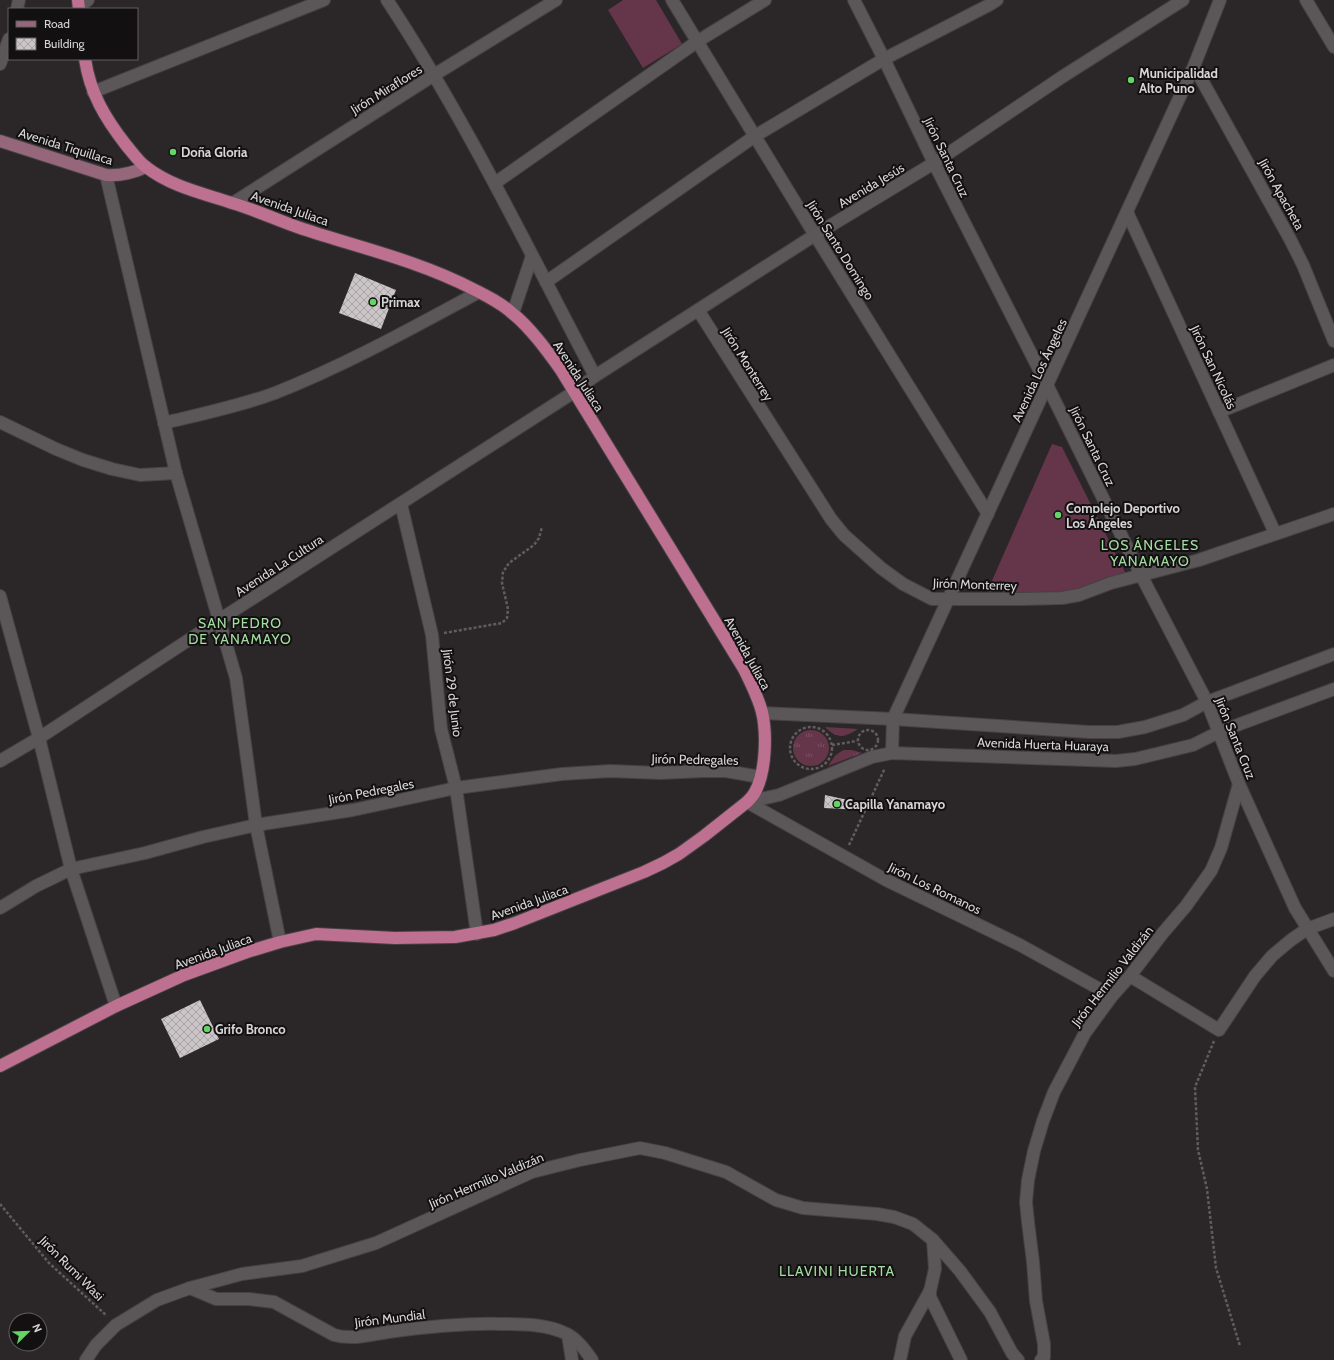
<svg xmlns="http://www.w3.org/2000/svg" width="1334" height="1360" font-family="Cabin,sans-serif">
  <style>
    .grass { fill: url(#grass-tufts) }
    .pitch { fill: #65354a }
    .building { fill: url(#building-cross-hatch) }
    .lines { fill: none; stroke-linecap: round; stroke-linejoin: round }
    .minor-casing { stroke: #464244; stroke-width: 14 }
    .major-casing { stroke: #464244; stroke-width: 14 }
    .highway-casing { stroke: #464244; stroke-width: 14 }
    .path { stroke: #615d5f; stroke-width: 2.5; stroke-dasharray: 3 2; stroke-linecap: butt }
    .minor { stroke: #5b5658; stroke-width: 12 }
    .major { stroke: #96667a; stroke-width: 12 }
    .highway { stroke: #be7090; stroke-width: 12 }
    .poi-dot { fill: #65d467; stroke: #121010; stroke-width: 1.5 }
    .labels { text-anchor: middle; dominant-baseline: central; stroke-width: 4; stroke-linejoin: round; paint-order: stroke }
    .poi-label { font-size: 13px; font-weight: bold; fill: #d7d4d5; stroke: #121010; text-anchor: start }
    .street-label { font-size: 13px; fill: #d7d4d5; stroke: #121010 }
    .neighbourhood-label { font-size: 14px; letter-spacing: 1px; fill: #a3dca1; stroke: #121010 }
  </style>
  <defs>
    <pattern id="grass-tufts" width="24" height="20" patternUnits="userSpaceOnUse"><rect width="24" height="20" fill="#65354a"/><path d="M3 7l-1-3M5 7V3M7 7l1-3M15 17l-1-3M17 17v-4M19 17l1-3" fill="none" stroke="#7a5163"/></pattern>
    <pattern id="building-cross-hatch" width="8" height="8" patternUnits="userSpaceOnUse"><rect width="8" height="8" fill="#cbc5c7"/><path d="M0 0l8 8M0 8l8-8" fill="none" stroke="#a8a4a5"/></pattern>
  </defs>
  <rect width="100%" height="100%" fill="#2b2628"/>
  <g class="grass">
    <path d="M825,727L858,729C844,738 837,739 825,727Z"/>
    <circle cx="811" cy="748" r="18"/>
    <path d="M844,750H852L862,753L828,766C833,759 836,753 844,750Z"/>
  </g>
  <g class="pitch">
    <path d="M623,0H656L682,44L643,68L608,10Z"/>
    <path d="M1052,444L1062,447L1130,582L1082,595L990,597L987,592Z"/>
  </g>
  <g class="building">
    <path d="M355,273L396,290L381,329L339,313Z"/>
    <path d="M825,795L862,803L861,810L824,808Z"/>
    <path d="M200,1000L219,1039L180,1058L161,1019Z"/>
  </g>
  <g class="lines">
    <defs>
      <g id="minor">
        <path d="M387,0C466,120 528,249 595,376"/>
        <path d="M672,0L815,235L988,514"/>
        <path d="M854,0L884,59L934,163L1047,385L1141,575L1207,702L1239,784L1295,908L1334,971"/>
        <path d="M1306,0L1334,47"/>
        <path d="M79,7L88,0"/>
        <path d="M17,9L19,0"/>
        <path d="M0,64L9,39"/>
        <path d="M1194,66L1290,239L1303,265L1334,341"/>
        <path d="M93,92L324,0"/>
        <path d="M106,175L176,473L236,678L256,825L280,942"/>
        <path d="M495,183L698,41L765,0"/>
        <path d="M233,203L434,75L556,0"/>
        <path d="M1127,212L1275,533"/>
        <path d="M546,282L755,136L884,59L989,5L997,0"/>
        <path d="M698,310L831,519L844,535L881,568L903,584L932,599H1022L1062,598L1079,595L1111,583L1199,560L1334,514"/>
        <path d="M513,313L532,256"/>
        <path d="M1219,412L1334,365"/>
        <path d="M0,422L56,449L83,460L112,469L140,475L176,473"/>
        <path d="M164,423C201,414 240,406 275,393C346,365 412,328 479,292"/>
        <path d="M401,504L432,635L441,729L456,788L477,934"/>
        <path d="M0,596L39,738L71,869L116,1006"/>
        <path d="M762,713L893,719L1089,732H1118L1145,727L1183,715L1207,702L1334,654"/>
        <path d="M892,753L893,719L1194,66L1220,0"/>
        <path d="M0,761L39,738L219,620L574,392L595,376L815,235L934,163L1062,77L1183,0"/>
        <path d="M747,802L779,795L872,757L892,753L1116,761L1135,759L1193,745L1219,732L1240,724L1334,689"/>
        <path d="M747,802L886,880L1020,945L1112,996"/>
        <path d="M0,908L36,886L71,869L145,853L203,837L256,825L353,810L456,788L562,774L610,771L660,773L704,771H726L760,777"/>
        <path d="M1130,976L1219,1030L1255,976L1272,956L1291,940L1307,929L1334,919"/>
        <path d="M933,1240L935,1269L930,1291V1297L961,1360"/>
        <path d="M190,1288L216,1299H249L274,1302L334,1335C352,1340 370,1335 388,1332C426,1327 463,1323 501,1324C523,1324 547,1324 567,1334C577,1339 586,1351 592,1360"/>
        <path d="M568,1335L572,1360"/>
        <path d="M86,1360L96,1345L116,1325L157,1300L190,1288L242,1274L302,1266L376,1243L532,1172L580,1160L640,1148L665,1153L726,1172L776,1200L803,1208L877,1214L894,1217L913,1224L933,1240L960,1271L990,1312L1012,1353L1018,1360"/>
        <path d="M900,1360L905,1336L930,1291"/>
        <path d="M1041,1360L1044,1357V1344L1036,1301L1033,1262L1028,1222L1026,1202L1028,1180L1034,1151L1043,1121L1054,1092L1085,1033L1112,996L1130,976L1162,934L1186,906L1211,871L1221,848L1239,784"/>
      </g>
      <path id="major" d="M0,141L106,175C121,176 133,173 146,167"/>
      <g id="highway">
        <path d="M78,0L79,9"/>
        <path d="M0,1066L116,1006L184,975L247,952L280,942L316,934L395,938L455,937L494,930L515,923L644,872L663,863L679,854L704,836L747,802C750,799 753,796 755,792C766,772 767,734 762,712C758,697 751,683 744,669L561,370C548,352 530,327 512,313C501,303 487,296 473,289C419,261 361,248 303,229C279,221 256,210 232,203C202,193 172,187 146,167C139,162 132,152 126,145C105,118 90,93 85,59"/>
      </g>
    </defs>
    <use href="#minor" class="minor-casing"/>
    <use href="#major" class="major-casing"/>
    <use href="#highway" class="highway-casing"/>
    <g class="path">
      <path d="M444,633L502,623L507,618L508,609L502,583L503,572L509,563L534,545L539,538L542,527"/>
      <circle cx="811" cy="748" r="21"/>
      <circle cx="868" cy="740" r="10"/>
      <path d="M832,745L857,741"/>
      <path d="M849,845L885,768"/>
      <path d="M1214,1041L1195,1087L1198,1150L1207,1189L1216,1268L1240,1346"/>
      <path d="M0,1204L49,1263L107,1316"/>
    </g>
    <use href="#minor" class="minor"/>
    <use href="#major" class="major"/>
    <use href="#highway" class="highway"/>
  </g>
  <g class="poi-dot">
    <circle cx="1131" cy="80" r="4"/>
    <circle cx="173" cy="152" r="4"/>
    <circle cx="373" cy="302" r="4"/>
    <circle cx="1058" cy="515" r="4"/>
    <circle cx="837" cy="804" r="4"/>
    <circle cx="207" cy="1029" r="4"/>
  </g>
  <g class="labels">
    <g class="poi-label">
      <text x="1139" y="73">Municipalidad<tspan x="1139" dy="15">Alto Puno</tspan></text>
      <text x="181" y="152">Doña Gloria</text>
      <text x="381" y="302">Primax</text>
      <text x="1066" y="508">Complejo Deportivo<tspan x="1066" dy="15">Los Ángeles</tspan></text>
      <text x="845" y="804">Capilla Yanamayo</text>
      <text x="215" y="1029">Grifo Bronco</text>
    </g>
    <g class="street-label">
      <text transform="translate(386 89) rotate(-32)">Jirón Miraflores</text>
      <text transform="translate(66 146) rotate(17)">Avenida Tiquillaca</text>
      <text transform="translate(947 157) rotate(64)">Jirón Santa Cruz</text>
      <text transform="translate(871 185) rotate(-31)">Avenida Jesús</text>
      <text transform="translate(1282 194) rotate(61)">Jirón Apacheta</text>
      <text transform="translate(290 208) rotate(19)">Avenida Juliaca</text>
      <text transform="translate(841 250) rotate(58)">Jirón Santo Domingo</text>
      <text transform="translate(748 364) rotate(58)">Jirón Monterrey</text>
      <text transform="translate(1214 367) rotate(65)">Jirón San Nicolás</text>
      <text transform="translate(1039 370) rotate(-65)">Avenida Los Ángeles</text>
      <text transform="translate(579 376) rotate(57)">Avenida Juliaca</text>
      <text transform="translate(1093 446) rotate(64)">Jirón Santa Cruz</text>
      <text transform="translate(279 565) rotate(-33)">Avenida La Cultura</text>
      <text transform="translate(975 584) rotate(2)">Jirón Monterrey</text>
      <text transform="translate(748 653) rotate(61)">Avenida Juliaca</text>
      <text transform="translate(453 693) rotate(83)">Jirón 29 de Junio</text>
      <text transform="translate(1236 738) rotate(68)">Jirón Santa Cruz</text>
      <text transform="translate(1043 744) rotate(2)">Avenida Huerta Huaraya</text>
      <text transform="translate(695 759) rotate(1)">Jirón Pedregales</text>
      <text transform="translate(371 791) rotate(-11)">Jirón Pedregales</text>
      <text transform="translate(935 888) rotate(26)">Jirón Los Romanos</text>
      <text transform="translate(529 902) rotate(-20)">Avenida Juliaca</text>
      <text transform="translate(213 951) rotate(-20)">Avenida Juliaca</text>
      <text transform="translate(1112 976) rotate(-52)">Jirón Hermilio Valdizán</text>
      <text transform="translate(486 1180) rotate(-23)">Jirón Hermilio Valdizán</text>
      <text transform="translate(72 1268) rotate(45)">Jirón Rumi Wasi</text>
      <text transform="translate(390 1318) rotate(-7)">Jirón Mundial</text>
    </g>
    <g class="neighbourhood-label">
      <text x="1150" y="545">LOS ÁNGELES<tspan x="1150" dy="16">YANAMAYO</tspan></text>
      <text x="240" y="623">SAN PEDRO<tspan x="240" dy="16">DE YANAMAYO</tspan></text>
      <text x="837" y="1271">LLAVINI HUERTA</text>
    </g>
  </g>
  <rect x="8" y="8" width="130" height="52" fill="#121010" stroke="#615e5f"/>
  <rect x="16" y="21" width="20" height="6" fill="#96667a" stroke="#615e5f"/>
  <text x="44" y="28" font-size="12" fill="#d7d4d5">Road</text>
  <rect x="16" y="38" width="20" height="12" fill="url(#building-cross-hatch)" stroke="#615e5f"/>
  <text x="44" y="48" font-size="12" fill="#d7d4d5">Building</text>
  <g transform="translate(28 1332) rotate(67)"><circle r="19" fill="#121010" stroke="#615e5f"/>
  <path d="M0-3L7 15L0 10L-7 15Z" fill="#65d467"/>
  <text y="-6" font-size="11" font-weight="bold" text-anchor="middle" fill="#d7d4d5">N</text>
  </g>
</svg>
